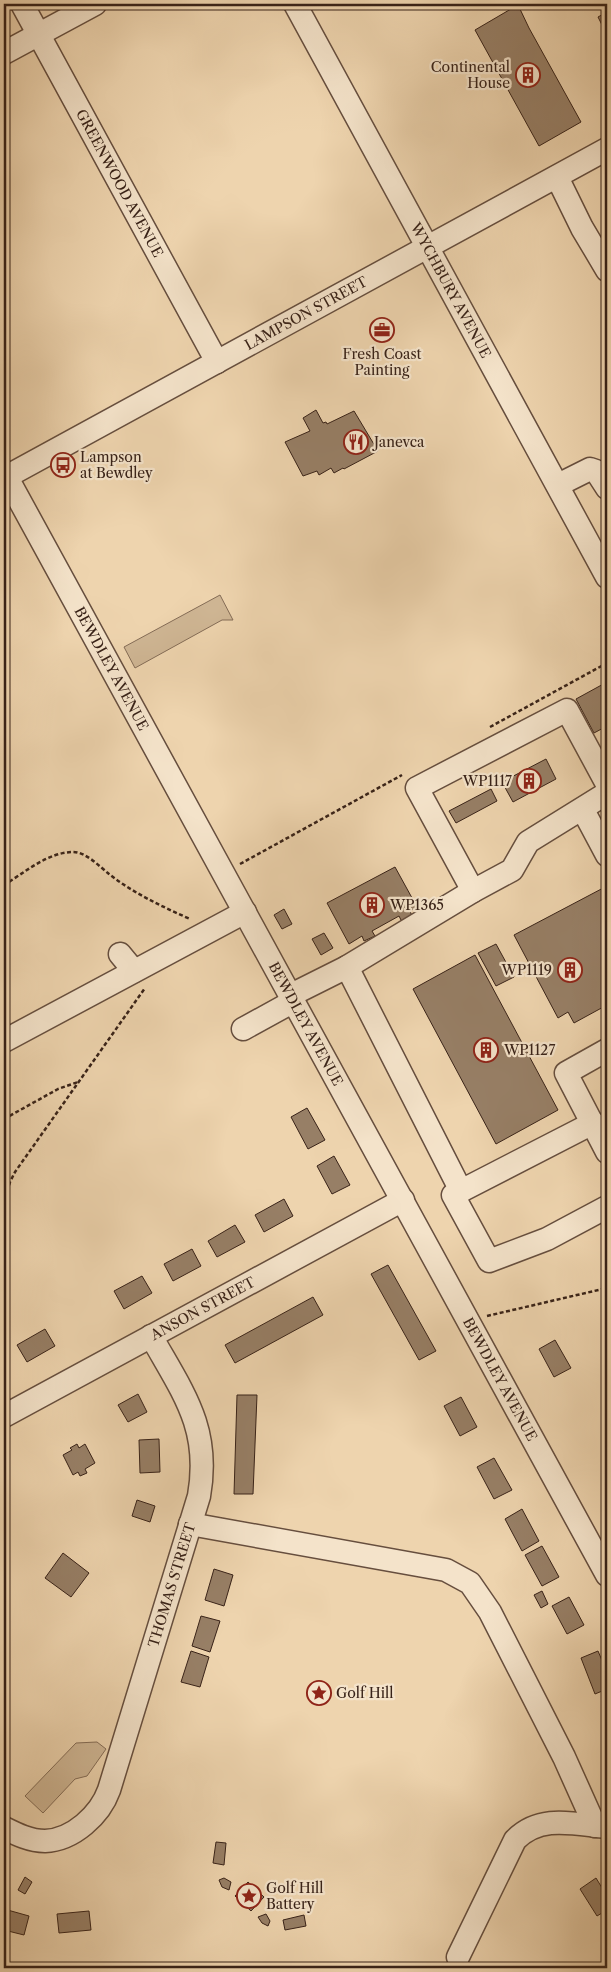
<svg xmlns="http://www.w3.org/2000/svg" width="611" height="1972" font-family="'Libre Caslon Text',serif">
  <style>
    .green { fill: #cfb694; stroke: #846c56 }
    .building { fill: #977f66; stroke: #382218 }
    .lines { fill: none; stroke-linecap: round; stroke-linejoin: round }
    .minor-casing { stroke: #664e3e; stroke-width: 25 }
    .path { stroke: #382218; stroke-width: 2.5; stroke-dasharray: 4 2.5; stroke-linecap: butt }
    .minor { stroke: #f4e3ca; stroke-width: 22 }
    .labels { text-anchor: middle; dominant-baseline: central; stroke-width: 4.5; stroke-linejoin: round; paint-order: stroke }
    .poi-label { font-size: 14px; fill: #382218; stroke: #f4e3ca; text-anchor: start }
    .street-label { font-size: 14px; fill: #382218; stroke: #f4e3ca }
  </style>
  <rect width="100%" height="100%" fill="#eed4ae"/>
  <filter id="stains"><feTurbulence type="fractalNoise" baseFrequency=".004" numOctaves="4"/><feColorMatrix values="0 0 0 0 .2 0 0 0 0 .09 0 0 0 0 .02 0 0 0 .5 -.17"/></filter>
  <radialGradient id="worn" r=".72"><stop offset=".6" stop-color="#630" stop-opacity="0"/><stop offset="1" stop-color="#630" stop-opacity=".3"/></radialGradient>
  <g class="green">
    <path d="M220,595L233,620H222L135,668L124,647Z"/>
    <path d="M97,1742L106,1749L87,1776L75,1779L43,1813L25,1796L76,1743Z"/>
  </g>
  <g class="building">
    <path d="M516,6L519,7L529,28L581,122L539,146L475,30Z"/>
    <path d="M607,12V35L598,17Z"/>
    <path d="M316,410L323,423L326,422L327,424L354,411L378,451L344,469L343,468L334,473L331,468L319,475L317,471L303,476L285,442L310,431L303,418Z"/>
    <path d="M607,682V726L594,733L576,699Z"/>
    <path d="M546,759L556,779L513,802L502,782Z"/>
    <path d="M491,789L497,801L456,823L449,811Z"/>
    <path d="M395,867L417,907L410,911L412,916L402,922L399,916L372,931L375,936L364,941L362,936L349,944L327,903Z"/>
    <path d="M607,886V1005L574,1023L568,1012L558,1018L514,935Z"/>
    <path d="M284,909L292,924L282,929L274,915Z"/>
    <path d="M324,933L333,948L321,955L312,939Z"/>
    <path d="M496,944L514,977L496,986L478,953Z"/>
    <path d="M475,955L558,1110L496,1144L413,989Z"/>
    <path d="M307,1108L325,1140L308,1149L291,1117Z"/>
    <path d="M334,1156L350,1185L332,1194L317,1166Z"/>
    <path d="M284,1199L293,1216L264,1232L255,1215Z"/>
    <path d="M235,1225L245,1242L217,1257L208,1241Z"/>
    <path d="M192,1249L201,1266L173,1281L164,1264Z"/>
    <path d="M388,1265L436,1351L419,1360L371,1274Z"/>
    <path d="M142,1276L152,1293L124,1309L114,1291Z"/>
    <path d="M313,1297L323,1315L235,1363L225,1345Z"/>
    <path d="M45,1329L55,1346L27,1362L17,1345Z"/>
    <path d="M555,1340L571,1368L554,1377L539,1349Z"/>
    <path d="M138,1394L147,1412L128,1422L118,1405Z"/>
    <path d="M237,1395H257L253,1494H234Z"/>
    <path d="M461,1397L477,1427L460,1436L444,1406Z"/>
    <path d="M159,1439L160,1472L140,1473L139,1440Z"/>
    <path d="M77,1444L79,1448L85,1444L95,1463L85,1469L87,1473L80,1476L78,1472L73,1475L63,1455L72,1450L70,1448Z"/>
    <path d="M494,1458L512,1490L494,1499L477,1467Z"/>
    <path d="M137,1500L155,1506L150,1522L132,1516Z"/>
    <path d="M522,1509L539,1541L522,1551L505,1519Z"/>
    <path d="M542,1546L559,1577L542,1586L525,1555Z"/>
    <path d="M63,1553L89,1573L71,1597L45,1578Z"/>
    <path d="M214,1569L233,1575L224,1606L205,1600Z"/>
    <path d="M542,1591L548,1604L541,1608L534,1595Z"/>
    <path d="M569,1597L584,1625L567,1634L552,1606Z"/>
    <path d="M201,1616L220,1621L210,1652L192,1646Z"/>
    <path d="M191,1651L209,1657L200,1687L181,1682Z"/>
    <path d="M598,1651L607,1672V1689L595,1694L581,1658Z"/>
    <path d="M216,1842L226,1843L224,1865L213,1863Z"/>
    <path d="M25,1877L32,1882L25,1894L18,1890Z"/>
    <path d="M224,1878L231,1882L229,1890L222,1887L219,1880Z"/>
    <path d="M596,1878L607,1896V1910L597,1916L580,1889Z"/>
    <path d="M248,1882L264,1897L251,1911L235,1896Z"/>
    <path d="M4,1909L29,1916L24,1935L4,1930Z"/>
    <path d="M89,1911L91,1930L59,1933L57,1914Z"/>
    <path d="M266,1914L270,1921L268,1926L262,1923L258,1917Z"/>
    <path d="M304,1915L306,1926L285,1930L283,1920Z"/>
  </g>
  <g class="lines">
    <defs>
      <g id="minor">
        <path id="s1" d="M22,4L217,362"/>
        <path id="s2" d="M295,4L607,577"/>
        <path d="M4,53L95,4"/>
        <path d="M557,177L582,228L607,270"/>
        <path id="s3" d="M4,472L607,1575"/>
        <path id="s4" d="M4,478L607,149"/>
        <path d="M558,485L590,469L596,471L607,488"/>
        <path d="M583,810L607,855"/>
        <path d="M473,891L417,788L567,710L607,784"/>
        <path d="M120,954L134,971"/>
        <path d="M347,967L461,1191"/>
        <path d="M291,995L347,967L473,891L512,870L528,842L607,793"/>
        <path d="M243,1029L294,1001"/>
        <path d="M4,1041L245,912"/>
        <path d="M607,1050L566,1073L607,1152"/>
        <path d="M593,1123L453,1195L489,1261L547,1239L607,1207"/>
        <path id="s5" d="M4,1416L403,1200"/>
        <path d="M190,1524L446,1570L470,1583L490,1612L564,1757L595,1826"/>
        <path id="s6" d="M4,1828C16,1834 30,1841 45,1841C73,1840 100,1815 109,1790L199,1496C211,1428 183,1393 151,1336"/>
        <path d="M458,1957L515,1840C540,1814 574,1824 606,1827"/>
      </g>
    </defs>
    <use href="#minor" class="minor-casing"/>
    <g class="path">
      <path d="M490,727L607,663"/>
      <path d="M240,864L402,775"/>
      <path d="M4,885C24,873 48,852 73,852C86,852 99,866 109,874C133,893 161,906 190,919"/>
      <path d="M4,1119L58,1089L78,1082"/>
      <path d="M4,1204L10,1182L15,1172L145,988"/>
      <path d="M487,1316L607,1288"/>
    </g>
    <use href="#minor" class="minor"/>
  </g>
  <defs>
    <symbol id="building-ring" viewBox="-11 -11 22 22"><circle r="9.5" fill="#f4e3ca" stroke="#8f2418" stroke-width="1.5"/><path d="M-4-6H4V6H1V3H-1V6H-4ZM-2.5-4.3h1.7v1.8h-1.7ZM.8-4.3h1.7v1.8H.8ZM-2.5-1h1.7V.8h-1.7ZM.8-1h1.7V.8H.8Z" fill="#8f2418"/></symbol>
    <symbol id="office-ring" viewBox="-11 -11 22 22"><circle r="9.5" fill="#f4e3ca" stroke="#8f2418" stroke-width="1.5"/><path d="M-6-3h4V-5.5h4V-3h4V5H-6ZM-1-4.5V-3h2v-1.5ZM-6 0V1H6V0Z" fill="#8f2418"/></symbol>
    <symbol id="restaurant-ring" viewBox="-11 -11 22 22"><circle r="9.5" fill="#f4e3ca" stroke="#8f2418" stroke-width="1.5"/><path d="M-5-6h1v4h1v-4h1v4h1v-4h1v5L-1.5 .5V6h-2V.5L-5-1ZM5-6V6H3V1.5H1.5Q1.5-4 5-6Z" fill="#8f2418"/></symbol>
    <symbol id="bus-ring" viewBox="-11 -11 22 22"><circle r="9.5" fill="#f4e3ca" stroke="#8f2418" stroke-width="1.5"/><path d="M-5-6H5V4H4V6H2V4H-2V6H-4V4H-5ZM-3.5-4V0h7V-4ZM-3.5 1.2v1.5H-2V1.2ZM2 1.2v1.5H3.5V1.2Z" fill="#8f2418"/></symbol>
    <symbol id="sight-ring" viewBox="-11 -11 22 22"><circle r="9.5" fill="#f4e3ca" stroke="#8f2418" stroke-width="1.5"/><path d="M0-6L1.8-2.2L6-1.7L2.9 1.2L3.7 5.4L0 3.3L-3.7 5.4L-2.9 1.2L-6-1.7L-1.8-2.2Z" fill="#8f2418"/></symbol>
  </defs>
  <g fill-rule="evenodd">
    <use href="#building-ring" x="514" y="61" width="28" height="28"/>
    <use href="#office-ring" x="368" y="316" width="28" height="28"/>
    <use href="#restaurant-ring" x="342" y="428" width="28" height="28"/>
    <use href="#bus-ring" x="49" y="451" width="28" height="28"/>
    <use href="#building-ring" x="515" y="767" width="28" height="28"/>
    <use href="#building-ring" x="358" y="891" width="28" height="28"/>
    <use href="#building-ring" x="556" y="956" width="28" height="28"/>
    <use href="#building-ring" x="472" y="1036" width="28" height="28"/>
    <use href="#sight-ring" x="305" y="1679" width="28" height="28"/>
    <use href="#sight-ring" x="235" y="1882" width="28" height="28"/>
  </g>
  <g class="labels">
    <g class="poi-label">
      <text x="510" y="67" text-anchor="end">Continental<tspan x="510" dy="16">House</tspan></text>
      <text x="382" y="354" text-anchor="middle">Fresh Coast<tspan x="382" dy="16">Painting</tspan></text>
      <text x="374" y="442">Janevca</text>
      <text x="80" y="457">Lampson<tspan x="80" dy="16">at Bewdley</tspan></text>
      <text x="512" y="781" text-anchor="end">WP1117</text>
      <text x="390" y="905">WP1365</text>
      <text x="552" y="970" text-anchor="end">WP1119</text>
      <text x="504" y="1050">WP1127</text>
      <text x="336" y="1693">Golf Hill</text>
      <text x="266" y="1888">Golf Hill<tspan x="266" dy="16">Battery</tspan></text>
    </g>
    <g class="street-label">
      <text stroke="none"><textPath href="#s1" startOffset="204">GREENWOOD AVENUE</textPath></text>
      <text stroke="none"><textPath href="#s2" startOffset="326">WYCHBURY AVENUE</textPath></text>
      <text stroke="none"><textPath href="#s4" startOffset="344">LAMPSON STREET</textPath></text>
      <text stroke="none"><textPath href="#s3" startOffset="224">BEWDLEY AVENUE</textPath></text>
      <text stroke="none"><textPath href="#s3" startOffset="629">BEWDLEY AVENUE</textPath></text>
      <text stroke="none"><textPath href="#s5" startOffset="226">ANSON STREET</textPath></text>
      <text stroke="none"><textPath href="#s3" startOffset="1034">BEWDLEY AVENUE</textPath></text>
      <text stroke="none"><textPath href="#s6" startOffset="344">THOMAS STREET</textPath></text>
    </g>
  </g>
  <rect width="611" height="1972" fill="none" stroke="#eed4ae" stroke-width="20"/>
  <rect x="5" y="5" width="601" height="1962" fill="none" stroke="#382218" stroke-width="2.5"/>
  <rect x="10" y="10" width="591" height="1952" fill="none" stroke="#382218"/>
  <rect width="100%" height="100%" filter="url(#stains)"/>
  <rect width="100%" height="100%" fill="url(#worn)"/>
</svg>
